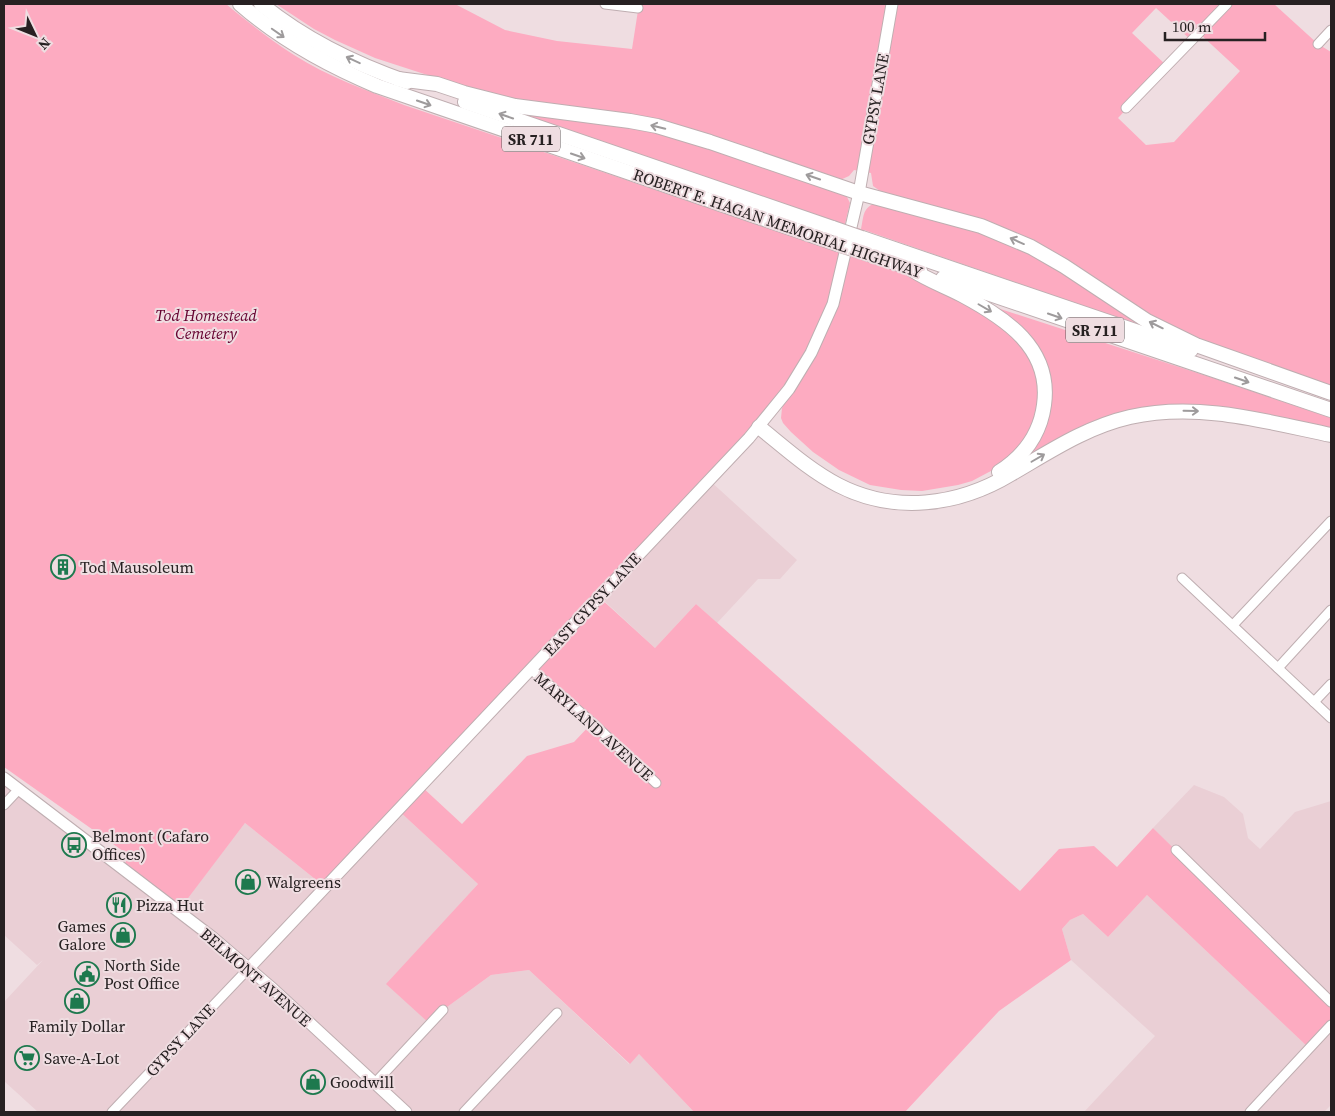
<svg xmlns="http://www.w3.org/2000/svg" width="1335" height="1116" font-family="'Source Serif 4',serif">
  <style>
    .built { fill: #eacfd5 }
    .green { fill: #fdabc1; fill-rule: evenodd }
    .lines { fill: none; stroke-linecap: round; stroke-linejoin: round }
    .minor-casing { stroke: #bfaeb1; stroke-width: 11 }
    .major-casing { stroke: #bfaeb1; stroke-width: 13 }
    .highway-casing { stroke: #bfaeb1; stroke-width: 16 }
    .minor { stroke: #fff; stroke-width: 9 }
    .major { stroke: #fff; stroke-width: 11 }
    .highway { stroke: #fff; stroke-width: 14 }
    .highway-bridge-casing { stroke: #bfaeb1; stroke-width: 16; stroke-linecap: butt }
    .highway-bridge { stroke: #fff; stroke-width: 14 }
    .oneway { stroke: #9e9b9c }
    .labels { text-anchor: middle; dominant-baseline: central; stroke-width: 4; stroke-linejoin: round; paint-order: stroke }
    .shield { fill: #efdde1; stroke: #63595b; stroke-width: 1 }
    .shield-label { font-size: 15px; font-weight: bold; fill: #272122 }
    .street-label { font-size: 16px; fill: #272122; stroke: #efdde1 }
    .park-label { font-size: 16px; font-style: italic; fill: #65012f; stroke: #efdde1 }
    .poi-label { font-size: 16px; fill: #272122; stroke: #efdde1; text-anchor: start }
  </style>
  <rect width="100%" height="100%" fill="#efdde1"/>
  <g class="built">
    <path d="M709,480L797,560L780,579H758L717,623L696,604L655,648L599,596Z"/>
    <path d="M4,778L178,910L245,823L325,887L398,810L478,884L387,984L443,1010L491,975L529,970L629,1064L639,1054L694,1112H38L4,1081V1002L43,960L37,965L4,935Z"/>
    <path d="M1194,785L1224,797L1243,814L1248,838L1260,849L1295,812L1331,801V1002L1153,828Z"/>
    <path d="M1147,895L1309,1048L1331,1025V1105L1324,1112H1084L1155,1036L1071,960L1062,929L1070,920L1083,914L1108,937Z"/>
  </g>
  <g class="green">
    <path d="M4,4H226C248,22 270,40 294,55C328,77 367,90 404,105L905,274L968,304L998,321L1028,351L1040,382L1034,428L1006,463L972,481L958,485L922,491L901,490L870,485L839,470L813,452L791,432L783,423L781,418L782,408L787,398L599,597L655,648L696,604L1020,891L1059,849L1094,846L1117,867L1153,828L1331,1002V1025L1310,1049L1147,895L1108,937L1083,914L1070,920L1062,929L1071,960L999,1011L905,1112H694L639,1054L630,1064L529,970L491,975L443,1010L430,1024L386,984L478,884L398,810L325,887L245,823L179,910L122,867L130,856L4,767ZM531,669L592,723L574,742L527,756L462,824L421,786Z"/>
    <path d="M276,4H455L505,30L557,41L632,49L639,4H1274L1318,44L1331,52V387L1200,340L1147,314L1069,263L883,193L873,186L871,173L854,170L849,176L840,180L711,138L492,96L375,58L335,40L314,29ZM1156,8L1192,41L1199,33L1240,71L1174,142L1146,145L1118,118L1167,66L1132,33Z"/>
    <path d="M507,110L655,130L846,195L850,203L845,224L861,229C864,216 862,209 875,203L980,231L1034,254L1144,327L864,230L862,238L833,228L835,221Z"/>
    <path d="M988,305L1216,379L1331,418V432L1153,411L1021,465L1028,453L1046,371Z"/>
  </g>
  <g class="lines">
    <defs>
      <g id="minor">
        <path d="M605,4L638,8"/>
        <path d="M1318,44L1331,30"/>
        <path d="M1126,108L1227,4"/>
        <path d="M1182,578L1331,718"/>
        <path d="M1233,625L1331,521"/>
        <path d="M1278,668L1331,610"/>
        <path d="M531,669L597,727L656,783"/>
        <path d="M1314,702L1331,684"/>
        <path d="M4,805L19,789"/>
        <path d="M1176,850L1331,1002"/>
        <path d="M375,1083L443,1010"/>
        <path d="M112,1112L249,968"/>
        <path d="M464,1112L557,1013"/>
        <path d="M1250,1112L1331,1025"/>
      </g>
      <g id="major">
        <path d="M4,778L212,937L273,989L406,1112"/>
        <path d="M249,968L749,438L789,389L811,353L833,304L859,193L892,4"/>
      </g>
      <g id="highway">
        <path d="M240,4C281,40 327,65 377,86L837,244"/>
        <path d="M261,4C304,39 355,64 407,82"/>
        <path d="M398,79L437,84L464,93L515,106L630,121L657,126L710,142L859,193L981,226L1031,247L1064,266L1147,321L1196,345L1331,393"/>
        <path d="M465,102L833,228"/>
        <path d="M862,238L1191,350"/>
        <path d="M859,251L920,271"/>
        <path d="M911,269C927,280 945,286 962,295C1005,318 1052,348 1044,405C1040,435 1024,456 999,472"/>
        <path d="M943,278L1331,410"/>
        <path d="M759,427C784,447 809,470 838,485C894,514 958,506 1011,474C1049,452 1086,427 1130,417C1198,402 1264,421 1331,435"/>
      </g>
    </defs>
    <use href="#minor" class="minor-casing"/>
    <use href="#major" class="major-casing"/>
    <use href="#highway" class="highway-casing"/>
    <use href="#minor" class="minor"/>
    <use href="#major" class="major"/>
    <use href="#highway" class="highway"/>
    <defs>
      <g id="highway-bridge">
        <path d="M833,228L862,238"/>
        <path d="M837,244L859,251"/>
      </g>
    </defs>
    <use href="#highway-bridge" class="highway-bridge-casing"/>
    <use href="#highway-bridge" class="highway-bridge"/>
  </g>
  <defs><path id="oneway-shaft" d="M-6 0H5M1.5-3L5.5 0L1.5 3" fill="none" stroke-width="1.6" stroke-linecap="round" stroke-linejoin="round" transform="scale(1.25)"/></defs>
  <g class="oneway">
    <use href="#oneway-shaft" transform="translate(278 33) rotate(35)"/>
    <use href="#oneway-shaft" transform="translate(353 60) rotate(-155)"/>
    <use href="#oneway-shaft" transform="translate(424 103) rotate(19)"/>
    <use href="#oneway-shaft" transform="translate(506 116) rotate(-161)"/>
    <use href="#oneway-shaft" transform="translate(658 127) rotate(-166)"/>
    <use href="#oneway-shaft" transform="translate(578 156) rotate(19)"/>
    <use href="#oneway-shaft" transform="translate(813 177) rotate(-161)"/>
    <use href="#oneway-shaft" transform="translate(1017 241) rotate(-156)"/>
    <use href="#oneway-shaft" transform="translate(985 308) rotate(30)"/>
    <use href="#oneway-shaft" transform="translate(1055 316) rotate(19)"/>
    <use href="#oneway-shaft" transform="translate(1156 325) rotate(-154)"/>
    <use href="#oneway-shaft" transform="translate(1242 380) rotate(19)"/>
    <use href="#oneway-shaft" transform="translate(1191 411) rotate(1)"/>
    <use href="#oneway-shaft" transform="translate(1038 458) rotate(-30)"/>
  </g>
  <defs>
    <symbol id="building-ring" viewBox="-11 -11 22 22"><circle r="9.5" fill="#efdde1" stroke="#1e794e" stroke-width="1.5"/><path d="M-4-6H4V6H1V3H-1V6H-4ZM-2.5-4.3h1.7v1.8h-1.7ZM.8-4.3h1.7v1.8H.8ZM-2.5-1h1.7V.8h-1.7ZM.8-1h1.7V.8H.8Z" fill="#1e794e"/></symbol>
    <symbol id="bus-ring" viewBox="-11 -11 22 22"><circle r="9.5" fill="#efdde1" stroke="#1e794e" stroke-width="1.5"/><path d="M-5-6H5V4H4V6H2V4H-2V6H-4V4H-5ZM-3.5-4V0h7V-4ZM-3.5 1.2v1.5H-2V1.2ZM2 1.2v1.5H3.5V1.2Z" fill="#1e794e"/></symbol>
    <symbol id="shop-ring" viewBox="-11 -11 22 22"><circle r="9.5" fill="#efdde1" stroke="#1e794e" stroke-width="1.5"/><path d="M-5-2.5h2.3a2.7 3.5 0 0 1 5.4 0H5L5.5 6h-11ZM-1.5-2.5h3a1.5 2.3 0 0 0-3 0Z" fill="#1e794e"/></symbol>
    <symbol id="restaurant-ring" viewBox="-11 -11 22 22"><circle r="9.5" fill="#efdde1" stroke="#1e794e" stroke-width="1.5"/><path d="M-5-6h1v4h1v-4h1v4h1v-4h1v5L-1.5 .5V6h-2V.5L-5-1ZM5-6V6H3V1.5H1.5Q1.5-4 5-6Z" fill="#1e794e"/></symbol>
    <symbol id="civic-ring" viewBox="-11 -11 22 22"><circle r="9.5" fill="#efdde1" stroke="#1e794e" stroke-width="1.5"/><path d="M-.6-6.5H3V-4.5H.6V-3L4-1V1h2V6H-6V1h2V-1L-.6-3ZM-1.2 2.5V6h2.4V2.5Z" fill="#1e794e"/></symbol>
    <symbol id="supermarket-ring" viewBox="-11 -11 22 22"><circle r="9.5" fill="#efdde1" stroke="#1e794e" stroke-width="1.5"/><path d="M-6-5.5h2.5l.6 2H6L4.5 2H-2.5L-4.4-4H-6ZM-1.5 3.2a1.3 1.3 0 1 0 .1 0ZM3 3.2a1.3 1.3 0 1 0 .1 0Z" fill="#1e794e"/></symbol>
  </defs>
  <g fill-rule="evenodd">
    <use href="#building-ring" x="49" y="553" width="28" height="28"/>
    <use href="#bus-ring" x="60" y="831" width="28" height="28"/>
    <use href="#shop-ring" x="234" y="868" width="28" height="28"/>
    <use href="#restaurant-ring" x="105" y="891" width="28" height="28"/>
    <use href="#shop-ring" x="109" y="921" width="28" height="28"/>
    <use href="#civic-ring" x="73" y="960" width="28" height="28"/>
    <use href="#shop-ring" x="63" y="987" width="28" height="28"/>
    <use href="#supermarket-ring" x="13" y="1044" width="28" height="28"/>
    <use href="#shop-ring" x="299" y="1068" width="28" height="28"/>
  </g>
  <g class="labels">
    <g class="shield">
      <rect x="502" y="126.5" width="58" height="25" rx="4"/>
      <rect x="1066" y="317.5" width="58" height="25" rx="4"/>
    </g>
    <g class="shield-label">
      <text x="531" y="139">SR 711</text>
      <text x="1095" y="330">SR 711</text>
    </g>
    <g class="street-label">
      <text transform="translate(875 99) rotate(-80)">GYPSY LANE</text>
      <text transform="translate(778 223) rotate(19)">ROBERT E. HAGAN MEMORIAL HIGHWAY</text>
      <text transform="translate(592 604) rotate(-47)">EAST GYPSY LANE</text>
      <text transform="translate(594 726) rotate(42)">MARYLAND AVENUE</text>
      <text transform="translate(256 977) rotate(41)">BELMONT AVENUE</text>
      <text transform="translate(180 1040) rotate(-47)">GYPSY LANE</text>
    </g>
    <g class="park-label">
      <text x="206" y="315">Tod Homestead<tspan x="206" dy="18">Cemetery</tspan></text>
    </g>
    <g class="poi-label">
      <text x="80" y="567">Tod Mausoleum</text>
      <text x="92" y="836">Belmont (Cafaro<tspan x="92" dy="18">Offices)</tspan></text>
      <text x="266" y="882">Walgreens</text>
      <text x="136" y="905">Pizza Hut</text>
      <text x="106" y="926" text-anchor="end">Games<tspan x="106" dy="18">Galore</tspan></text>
      <text x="104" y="965">North Side<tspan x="104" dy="18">Post Office</tspan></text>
      <text x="77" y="1026" text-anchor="middle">Family Dollar</text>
      <text x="44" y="1058">Save-A-Lot</text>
      <text x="330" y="1082">Goodwill</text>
    </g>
  </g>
  <rect width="1335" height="1116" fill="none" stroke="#272122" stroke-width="10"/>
  <g transform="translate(35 35) rotate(133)" stroke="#efdde1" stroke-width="4" paint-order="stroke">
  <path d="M0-4L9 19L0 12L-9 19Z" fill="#272122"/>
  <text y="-8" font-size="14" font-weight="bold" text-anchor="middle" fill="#272122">N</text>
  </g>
  <path d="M1165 32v8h100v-8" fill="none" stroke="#272122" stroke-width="2.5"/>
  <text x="1172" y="32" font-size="15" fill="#272122" stroke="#efdde1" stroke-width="4" paint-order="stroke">100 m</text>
</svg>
